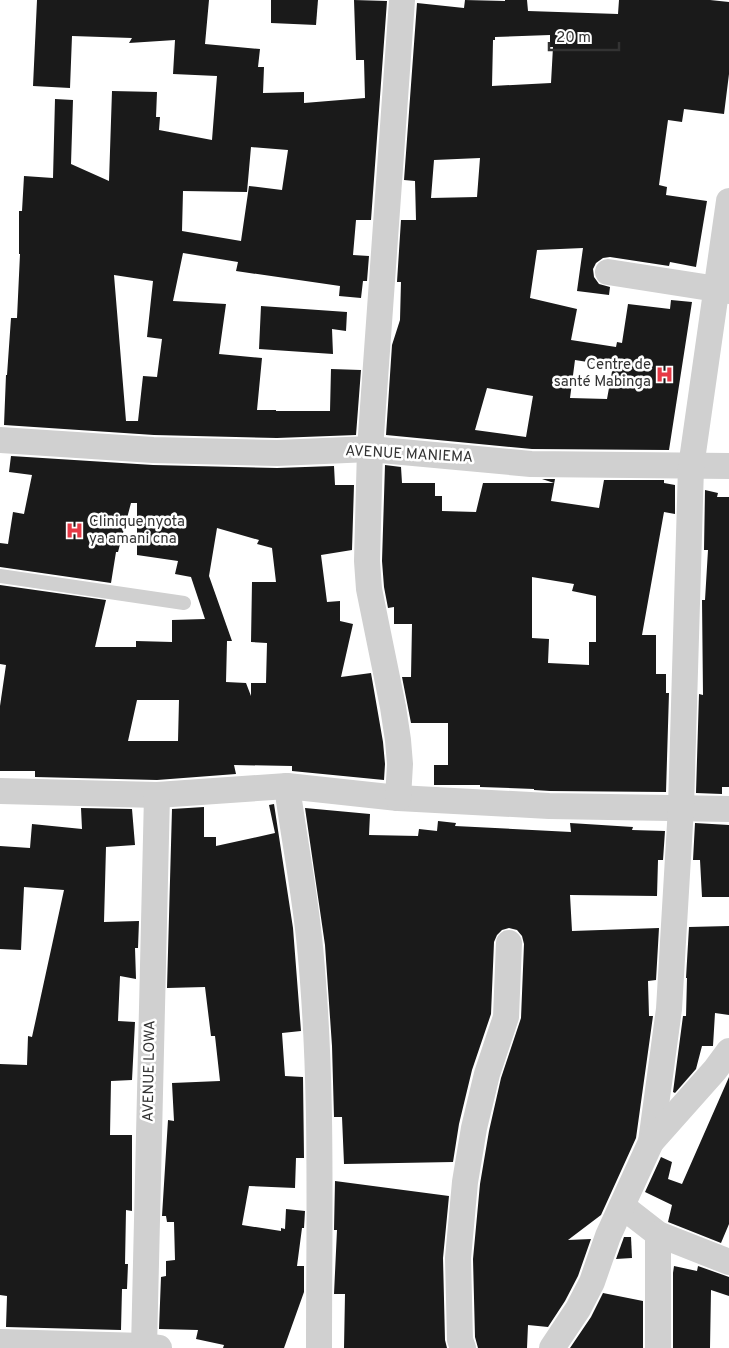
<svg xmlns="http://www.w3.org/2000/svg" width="729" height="1348" font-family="Overpass,sans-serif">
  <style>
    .building { fill: #1a1a1a; fill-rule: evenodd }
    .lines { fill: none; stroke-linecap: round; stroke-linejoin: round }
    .lane { stroke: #d0d0d0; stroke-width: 14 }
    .street { stroke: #d0d0d0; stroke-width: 26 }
    .labels { text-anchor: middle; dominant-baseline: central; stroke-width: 5; stroke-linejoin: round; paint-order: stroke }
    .poi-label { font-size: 15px; fill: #333; stroke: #fff; text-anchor: end }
    .street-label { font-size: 15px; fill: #333; stroke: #fff }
  </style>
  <rect width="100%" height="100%" fill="#fff"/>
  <g class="building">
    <path d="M37,0H209L205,44L260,49L258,67H264L263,93L304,92V103L365,98L364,60H356L354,0L387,1L371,220H356L353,255L369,256L367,281H363L361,298L339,296L340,286L236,271L238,262L183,253L173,301L226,304L219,354L262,358L257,410H276V411H330L331,369L361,370L356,435L277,438L154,435L4,425L6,375H7L11,318H17L20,254H19V211H22L24,176L53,178L55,99L73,100L71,164L109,181L112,91L157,92L156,117H160L159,130L212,140L217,76L173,74L175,40L129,43L132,38L72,36L70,88L33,86ZM251,147L288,150L282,190L249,186L241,241L182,231L183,191L247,192ZM114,275L153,281L147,337L162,339L157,377L143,376L138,421H126Z"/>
    <path d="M271,0H318L316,25L271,23Z"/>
    <path d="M465,0L505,1V0H527L528,11L618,14L619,0H710L729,2V74L724,114L684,109L682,122L668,120L659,185L667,187L666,195L707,201L696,267L670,262L669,266L610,257L603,258L596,263L593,269L594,277L599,284L610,287L609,295L577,291L583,248L537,250L530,298L577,309L571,340L616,347L617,342L622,343L628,304L670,309L671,300L692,302L669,450L532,449L386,435L392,345L400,320L401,282H397L401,220H416L415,181L404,180L417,3L464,8ZM550,35V47H553L551,83L492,86L493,40H495V37ZM480,158L477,197L431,198L434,160ZM575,360L613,366L607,399L570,398ZM487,388L533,396L526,437L475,430Z"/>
    <path d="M261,306L347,312L346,331L332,329L333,354L259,349Z"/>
    <path d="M11,456L153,465L277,468L334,466L335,485H354L352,550L321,555L327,602L340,601V621L353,624L341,677L371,673L383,742L385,764L384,780L292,771V766L234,765L236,774L157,780L35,777V771H0V706L6,665L0,664V585L106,600L95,647H136V641L172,642V620L205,619L191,577L175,574L178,561L137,555V503H131L118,552H116L111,583L0,567V543L8,544L13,512L24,514L32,475L9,472ZM217,528L259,540L257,544L272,548L276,582H252L251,642L267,643L266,683H251V696L246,683L226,682L227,641H232L209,576ZM137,700H179L178,741H128Z"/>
    <path d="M385,465L401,467L402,483H435V496H442V511L476,512L483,483H554L542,479H555L551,501L599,508L604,480H664V483L675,485V514L664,512L642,635H656V674H666V693H669L666,792L550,791L534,790V789L480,787V785H434V765H448V723H411L402,677H411L412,624H394V607L388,608L384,587L382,561ZM532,577L574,584L572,591L596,596V642H589V665L548,663L549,639L532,638Z"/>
    <path d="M705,490L718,493L717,497H729V787H722V794L696,793L699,694L703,695L702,600H705L708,550H704Z"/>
    <path d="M274,804L293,928L301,1031L282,1033L285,1076L303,1077L304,1158H296L295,1188L249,1186L242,1225L281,1231V1228L285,1229L286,1209L305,1211L304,1228H302L297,1266H304V1292L284,1348H223L224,1345L196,1339L198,1330L159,1329L161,1277L166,1276V1261L175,1260L174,1222H167L166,1216H162L168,1120L174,1121L172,1083L220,1081L215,1036H211L205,987L167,988L172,809L204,807V837H216V846L275,833L269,805Z"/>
    <path d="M81,808L132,809L135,845L106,847L104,922L139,921L138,948H135L136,979L120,976L118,1021L135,1022L132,1080L111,1081L110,1135H132V1211L126,1210L125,1264H128L127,1289H122L121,1330L6,1327L7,1296L0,1295V1064L27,1065L28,1036L32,1037L64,890L24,887L21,950L0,949V846L30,848L32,824L82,829Z"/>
    <path d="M305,808L370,814L369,835L418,836L419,829L437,831L438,821L456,823L455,826L571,832L570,823L633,827L632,830L665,831L663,860H658L657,896L570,895L572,931L659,928L656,980L648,981L649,1016H653L636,1138L601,1215L568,1240L591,1239L578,1276L565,1301L548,1327L528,1325L527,1348H478L475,1337L473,1259L480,1184L489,1131L501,1078L521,1018L524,944L522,936L517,930L509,928L502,930L497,935L494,942L491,1014L472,1070L459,1124L453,1162L344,1164L342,1117H334L332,1046L325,945Z"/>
    <path d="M695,823L729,825V897H702L700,860H693Z"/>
    <path d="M729,926V1015L715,1013L713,1046H702L696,1069L675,1093L673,1092L683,1016H686L687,978H686L689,927Z"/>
    <path d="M729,1077V1224L721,1243L668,1222L672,1205L645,1192L661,1157L672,1162L668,1179L682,1184Z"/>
    <path d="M335,1181L449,1196L443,1258L445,1340L447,1348H344L345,1294H334L337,1230H334Z"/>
    <path d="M624,1237H631L632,1258L616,1259Z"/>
    <path d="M674,1266L697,1271L698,1266L729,1277V1296L711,1290L710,1348H673V1273Z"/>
    <path d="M603,1293L643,1301V1348H570L591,1317Z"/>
  </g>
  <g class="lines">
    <path class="lane" d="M0,576L184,603"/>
    <g class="street">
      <path d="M608,272L729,291"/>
      <path d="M0,440L153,450L277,453L370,449L531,464L729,466"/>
      <path d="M287,786C294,839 305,893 310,947C323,1080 319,1214 319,1348"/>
      <path d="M0,791L157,795L287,786L398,798L549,806L729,809"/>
      <path d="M398,798L400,764L398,740L393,707L369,589L367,561L370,449L402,0"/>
      <path d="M651,1142L669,1009L681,807L691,467L729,201"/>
      <path d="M622,1206L658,1234L729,1262"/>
      <path d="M658,1234V1348"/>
      <path d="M0,1342L144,1346L159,1348"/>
      <path d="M144,1348L157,795"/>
      <path d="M463,1348L460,1340L458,1258L465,1182L474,1128L487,1074L506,1017L509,943"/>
      <path d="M552,1348L578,1309L592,1282L608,1236L651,1142L715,1070L729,1051"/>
    </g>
  </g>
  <defs>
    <symbol id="hospital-bare" viewBox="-9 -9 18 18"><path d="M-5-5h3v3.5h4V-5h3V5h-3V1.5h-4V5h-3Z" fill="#e63946" stroke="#fff" stroke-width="2.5" paint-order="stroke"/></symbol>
  </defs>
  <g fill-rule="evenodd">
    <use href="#hospital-bare" x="652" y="362" width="25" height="25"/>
    <use href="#hospital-bare" x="62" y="518" width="25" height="25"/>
  </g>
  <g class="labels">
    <g class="poi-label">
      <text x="651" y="365">Centre de<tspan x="651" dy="17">santé Mabinga</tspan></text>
      <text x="89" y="522" text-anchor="start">Clinique nyota<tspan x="89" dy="17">ya amani cna</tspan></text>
    </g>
    <g class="street-label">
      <text transform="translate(409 455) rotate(3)">AVENUE MANIEMA</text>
      <text transform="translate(150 1071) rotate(-89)">AVENUE LOWA</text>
    </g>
  </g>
  <path d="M549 42v8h70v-8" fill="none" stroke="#333333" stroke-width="2.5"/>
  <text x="556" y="42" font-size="15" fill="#333333" stroke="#ffffff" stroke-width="4" paint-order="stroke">20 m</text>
</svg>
